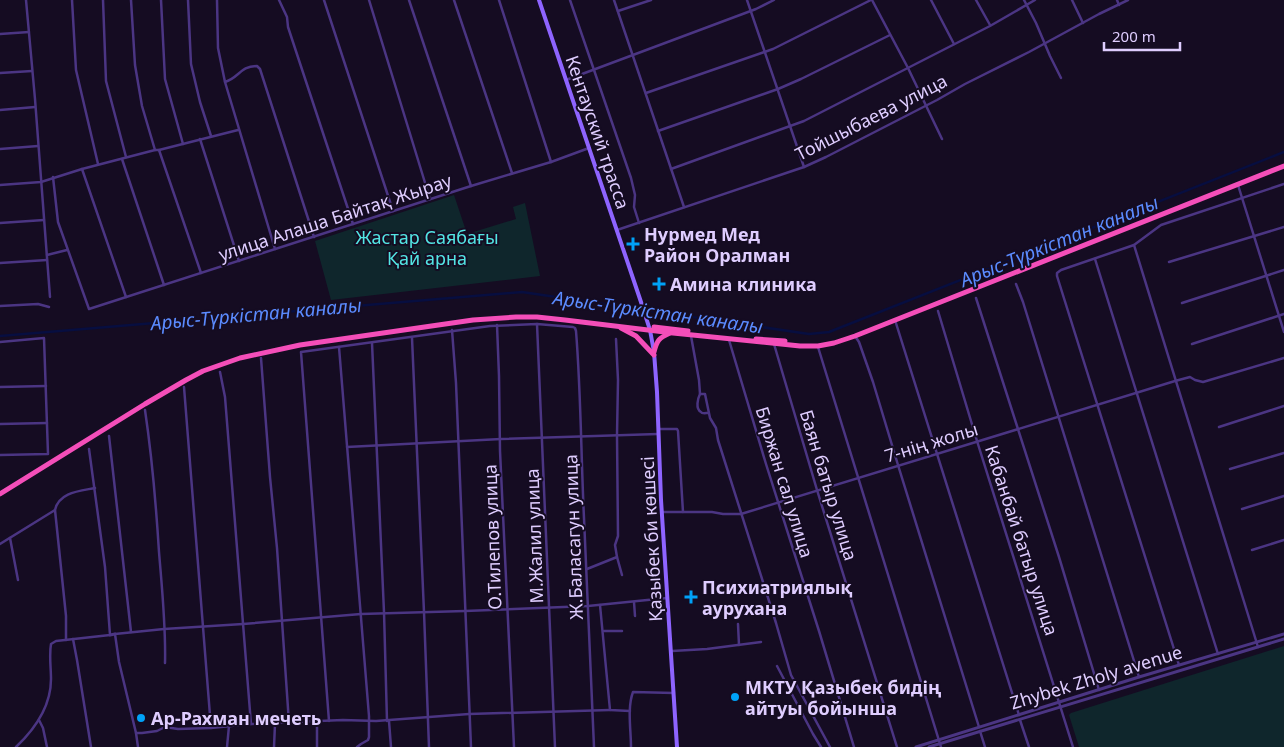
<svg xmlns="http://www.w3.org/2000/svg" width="1284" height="747" font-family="'Noto Sans',sans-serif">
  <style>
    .green { fill: #0f262c }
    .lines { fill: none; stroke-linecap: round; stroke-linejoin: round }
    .canal { stroke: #070e40; stroke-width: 2.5 }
    .minor { stroke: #4b3583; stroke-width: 2.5 }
    .tertiary { stroke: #4b3583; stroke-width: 3 }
    .secondary { stroke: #8e64ff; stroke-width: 4 }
    .trunk { stroke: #f44eb9; stroke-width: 5 }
    .poi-dot { fill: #00a2f8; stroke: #150c22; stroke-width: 2 }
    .labels { text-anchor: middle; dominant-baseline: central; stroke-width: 4; stroke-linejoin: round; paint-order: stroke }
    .street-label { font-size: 18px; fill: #dfcdff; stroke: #150c22 }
    .poi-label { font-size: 18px; font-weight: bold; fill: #dfcdff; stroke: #150c22; text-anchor: start }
    .park-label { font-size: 18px; fill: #53e5e4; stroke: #150c22 }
    .water-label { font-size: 19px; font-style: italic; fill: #5b8bff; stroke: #150c22 }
  </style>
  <rect width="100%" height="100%" fill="#150c22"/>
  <g class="green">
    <path d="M454,195L467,234L516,219L513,207L525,203L540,276L331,300L315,241Z"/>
    <path d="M1284,646V747H1079L1069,715L1071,713Z"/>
  </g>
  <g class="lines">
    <path class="canal" d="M0,336L522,292L809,334L829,332L1284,152"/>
    <g class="minor">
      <path d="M26,0L35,99L50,297"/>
      <path d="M72,0L76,70L98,164"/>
      <path d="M103,0L106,81L126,157"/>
      <path d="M131,0L135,65L142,106L155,150"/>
      <path d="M161,0L165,79L183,144"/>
      <path d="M188,0L191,64L200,102L211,136"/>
      <path d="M217,0L218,48L225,82L275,249"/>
      <path d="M279,0L287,17L288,27L353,224"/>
      <path d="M324,0L393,211"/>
      <path d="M369,0L430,199"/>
      <path d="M409,0L471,186"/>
      <path d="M454,0L512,173"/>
      <path d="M499,0L551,162"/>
      <path d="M570,0L631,178L635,195L634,207L639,223"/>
      <path d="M614,0L684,207"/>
      <path d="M747,0L804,167"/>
      <path d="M872,0L908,68L942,139"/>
      <path d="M931,0L954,44"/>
      <path d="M976,0L990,25"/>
      <path d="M1024,0L1036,23L1050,56L1061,78"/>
      <path d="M1072,0L1083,23"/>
      <path d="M1117,0L1119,5"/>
      <path d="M618,11L651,0"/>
      <path d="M0,34L29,32"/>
      <path d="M0,73L32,71"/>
      <path d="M566,80L756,9L774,0"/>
      <path d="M225,82C239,78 240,66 257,66L260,69L314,237"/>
      <path d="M646,93L773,49L871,0"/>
      <path d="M0,110L35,107"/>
      <path d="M658,131L778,89L801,79L890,35"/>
      <path d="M200,139L239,261"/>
      <path d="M0,149L38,146"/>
      <path d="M159,150L201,273"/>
      <path d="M122,159L164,285"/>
      <path d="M82,169L126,297"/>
      <path d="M671,169L804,121L990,26L1035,0"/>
      <path d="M53,177L58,222L89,309L471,186L551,162L589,148"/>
      <path d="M0,185L41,182L82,169L155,150H159L238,130"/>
      <path d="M1238,185L1284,332"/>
      <path d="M0,223L44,220"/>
      <path d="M617,230L804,167L826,157L937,100L965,84L1029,52L1099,14L1128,0"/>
      <path d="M1134,245L1258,647"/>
      <path d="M47,255L67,250"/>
      <path d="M1095,259L1218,654"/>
      <path d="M1169,262L1284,227"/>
      <path d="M0,263L47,260"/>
      <path d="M1016,284L1023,302L1139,677"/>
      <path d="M976,298L1059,557L1099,690"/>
      <path d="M1182,303L1284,270"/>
      <path d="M0,306L38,304L49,307"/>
      <path d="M938,311L977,441L1073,747"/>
      <path d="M895,320L1019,715"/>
      <path d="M537,324L555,747"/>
      <path d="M497,325L499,376L500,451L514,747"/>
      <path d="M452,330L456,383L471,747"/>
      <path d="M691,336L699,380L700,394H705L710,418L716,428L718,440L776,623L791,675L830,747"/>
      <path d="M855,336L859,342L873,382L898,465L979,727"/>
      <path d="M412,338L424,612L429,747"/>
      <path d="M729,340L766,464L819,631L854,747"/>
      <path d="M0,342L44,338L48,454L0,455"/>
      <path d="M372,343L384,612L387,721"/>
      <path d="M774,344L817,490L897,747"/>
      <path d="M1192,344L1284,314"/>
      <path d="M339,347L369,716V737L368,740L361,744L357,747"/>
      <path d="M818,347L941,747"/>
      <path d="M261,358L270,477L277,548L289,723"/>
      <path d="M220,372L225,397L251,724"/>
      <path d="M0,387L46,386"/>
      <path d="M184,387L211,728"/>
      <path d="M700,394C698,398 695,409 701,412C702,414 706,413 708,413"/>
      <path d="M145,410C152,457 156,504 159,552C162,589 166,626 165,663"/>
      <path d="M0,424L47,423"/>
      <path d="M1219,427L1284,406"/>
      <path d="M659,429H677L678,431L683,512"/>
      <path d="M109,436L131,632"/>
      <path d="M347,447L501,439L658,434"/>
      <path d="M1230,469L1284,453"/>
      <path d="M1242,509L1284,496"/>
      <path d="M55,510C59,492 80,491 95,488"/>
      <path d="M662,512H712L723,514H741L1175,381L1190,377L1195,380L1203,382L1284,358"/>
      <path d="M10,538L18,580"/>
      <path d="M0,544L55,510L66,616V640"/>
      <path d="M1252,550L1284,540"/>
      <path d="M617,557L622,575"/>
      <path d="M587,569L617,557L615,545L618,536L617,435L618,380L616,339"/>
      <path d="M634,602L635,616"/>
      <path d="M600,605L610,710L630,711"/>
      <path d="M738,624L739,645"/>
      <path d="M604,631H622"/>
      <path d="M73,639L77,660L91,747"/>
      <path d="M672,651L707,649L761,642"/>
      <path d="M1179,665L1057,276V273L1061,270L1134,245L1161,225L1284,184"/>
      <path d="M777,666L813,734L821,747"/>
      <path d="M39,720L43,728L47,747"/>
      <path d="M1020,720L1029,747"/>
      <path d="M329,721L301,352L490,326L537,324L573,327L575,328L576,331C581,393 581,456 584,518C587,594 591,671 594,747"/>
      <path d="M389,721L391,747"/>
      <path d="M980,731L985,747"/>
      <path d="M136,733H142L157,731L165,727L178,729L211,728L251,724L343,720L376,721L469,714L610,710"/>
      <path d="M16,747C35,729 51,707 51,679C51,668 49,655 51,644L56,641L110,635L105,567L89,449"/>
      <path d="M138,747L136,733L119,662L115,634L164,629L243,624L361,614L465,611L588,606L667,598"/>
      <path d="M227,747L229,726"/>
      <path d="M274,747L275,724"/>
      <path d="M317,747V722"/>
      <path d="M631,747C631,730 627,708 633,692L674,693"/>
    </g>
    <g class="tertiary">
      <path d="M110,635L115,634"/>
      <path d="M916,747L1139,677L1284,634"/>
      <path d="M929,747L1284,639"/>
    </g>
    <path class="secondary" d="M539,0L641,302L650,330L654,352L657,392L661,500L677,747"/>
    <g class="trunk">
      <path d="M654,327L688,331"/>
      <path d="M621,328L636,336L654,355"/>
      <path d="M756,339L785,341"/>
      <path d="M654,352C657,340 659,338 670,333"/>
      <path d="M0,494L145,404L186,380L203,371L240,358L300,345L473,320L516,317H537L565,320L673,333L800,346H818L834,343L855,336L1284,166"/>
    </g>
  </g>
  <g class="poi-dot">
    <path d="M630.5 236.5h5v5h5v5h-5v5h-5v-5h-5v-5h5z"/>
    <path d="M656.5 276.5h5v5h5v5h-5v5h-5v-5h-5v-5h5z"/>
    <path d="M688.5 589.5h5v5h5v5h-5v5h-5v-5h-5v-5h5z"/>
    <circle cx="735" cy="697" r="5"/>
    <circle cx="141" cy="718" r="5"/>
  </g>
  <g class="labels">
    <g class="street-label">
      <text transform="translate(871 117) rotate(-27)">Тойшыбаева улица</text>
      <text transform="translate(598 132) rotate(71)">Кентауский трасса</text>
      <text transform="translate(335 217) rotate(-18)">улица Алаша Байтақ Жырау</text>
      <text transform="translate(931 442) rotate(-17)">7-нің жолы</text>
      <text transform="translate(785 482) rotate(73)">Биржан сал улица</text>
      <text transform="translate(829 485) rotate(73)">Баян батыр улица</text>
      <text transform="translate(534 536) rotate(-92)">М.Жалил улица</text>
      <text transform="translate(492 537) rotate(-92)">О.Тилепов улица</text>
      <text transform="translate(573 537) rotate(-92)">Ж.Баласагун улица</text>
      <text transform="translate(651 539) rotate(-93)">Қазыбек би көшесі</text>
      <text transform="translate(1022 540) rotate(72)">Кабанбай батыр улица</text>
      <text transform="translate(1096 677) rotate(-17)">Zhybek Zholy avenue</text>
    </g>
    <g class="poi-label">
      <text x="644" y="234">Нурмед Мед<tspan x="644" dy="21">Район Оралман</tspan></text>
      <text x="670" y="284">Амина клиника</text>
      <text x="702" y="587">Психиатриялық<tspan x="702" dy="21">аурухана</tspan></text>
      <text x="745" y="687">МКТУ Қазыбек бидің<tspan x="745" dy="21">айтуы бойынша</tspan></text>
      <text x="151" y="718">Ар-Рахман мечеть</text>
    </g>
    <g class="park-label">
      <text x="427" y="237">Жастар Саябағы<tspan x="427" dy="21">Қай арна</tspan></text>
    </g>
    <g class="water-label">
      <text transform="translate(1059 241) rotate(-22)">Арыс-Түркістан каналы</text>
      <text transform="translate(658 312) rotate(8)">Арыс-Түркістан каналы</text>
      <text transform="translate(256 314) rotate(-5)">Арыс-Түркістан каналы</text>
    </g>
  </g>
  <path d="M1104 42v8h76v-8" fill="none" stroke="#dfcdff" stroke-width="2.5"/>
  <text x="1112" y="42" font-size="15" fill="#dfcdff" stroke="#150c22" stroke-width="4" paint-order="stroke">200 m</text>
</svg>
